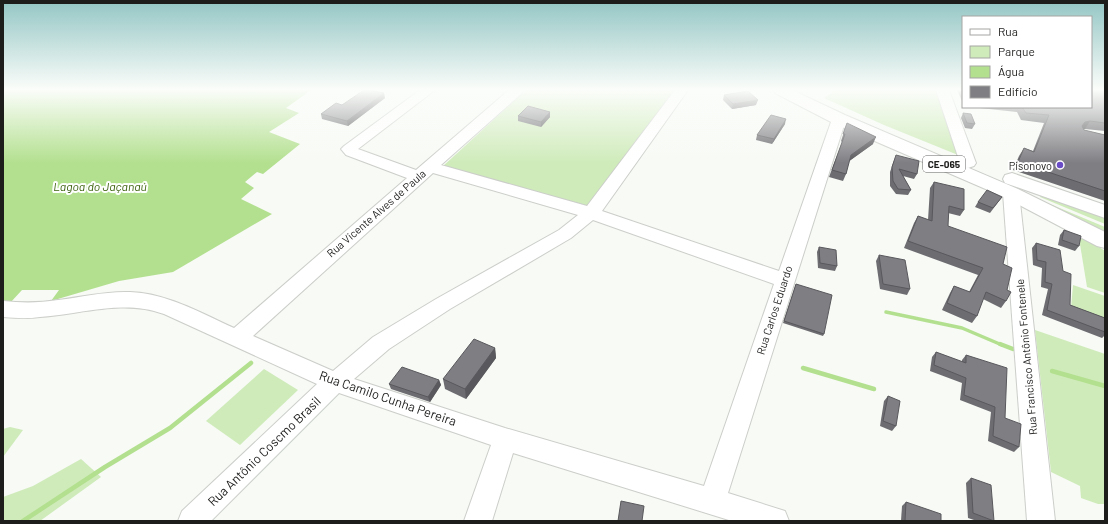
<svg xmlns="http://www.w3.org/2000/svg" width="1108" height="524" font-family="Barlow,sans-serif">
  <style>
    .green { fill: #cfebba }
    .water { fill: #b3e08f }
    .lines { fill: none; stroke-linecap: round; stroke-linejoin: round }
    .stream-far1 { stroke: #b3e08f; stroke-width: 3.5 }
    .stream { stroke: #b3e08f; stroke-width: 4.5 }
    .minor-casing { stroke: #cbcec9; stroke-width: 2 }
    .major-casing { stroke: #cbcec9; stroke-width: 2 }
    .minor { fill: #fff; fill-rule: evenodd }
    .major { fill: #fff; fill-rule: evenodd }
    .wall { fill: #6d6c71 }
    .shaded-wall { fill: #59585c }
    .building { fill: #7f7e83; stroke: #59585c }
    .poi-dot { fill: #6a4cc6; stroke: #fff; stroke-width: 1.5 }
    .labels { text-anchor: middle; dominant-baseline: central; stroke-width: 4; stroke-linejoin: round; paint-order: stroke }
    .shield { fill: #fff; stroke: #616260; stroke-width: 1 }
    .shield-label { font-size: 10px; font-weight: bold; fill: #1d1e1c }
    .poi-label { font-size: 11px; fill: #1d1e1c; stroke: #fff; text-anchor: end }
    .street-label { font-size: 11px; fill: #1d1e1c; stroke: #fff }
    .water-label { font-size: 12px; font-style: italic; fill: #3b610c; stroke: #fff }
    .near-street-label { font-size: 13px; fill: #1d1e1c; stroke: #fff }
  </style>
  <rect width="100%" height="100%" fill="#f7faf5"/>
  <g class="green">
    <path d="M526,90H677L589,208L442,167Z"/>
    <path d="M836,90H936L958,155L884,125L824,98Z"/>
    <path d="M1041,195L1105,218V224L1040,197Z"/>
    <path d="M1038,199L1105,227V236Z"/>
    <path d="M1078,232L1105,251V293L1087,287Z"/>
    <path d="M1073,285L1105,296V321L1071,308Z"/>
    <path d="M1035,330L1105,354V504H1098L1081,498L1080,486L1051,472Z"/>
    <path d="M264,369L298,390L240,445L206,421Z"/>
    <path d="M10,427L23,430L3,457V429Z"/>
    <path d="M81,459L101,477L40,521H3V497L33,486Z"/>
  </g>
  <path class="water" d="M3,90H311L286,108L299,113L269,132L300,144L263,174L257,172L245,182L254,188L241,199L272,214L173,272L119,281L51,301L59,290H22L10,303L3,300Z"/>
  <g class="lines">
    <path class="stream-far1" d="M886,312L962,328L1002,345"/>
    <g class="stream">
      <path d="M1000,344L1013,349"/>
      <path d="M803,368L874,389"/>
      <path d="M1052,371L1105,386"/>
      <path d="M23,521L105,467L170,428L251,363"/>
    </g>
    <defs>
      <g id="minor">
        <path d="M420,90H435L358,149L416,170L509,90H523L522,93L441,165L587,206L675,90H688L602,211L779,271L832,119L834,116L839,115L844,116L846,119L728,493L785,511L789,521H732L513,453L492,521H464L491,445L339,393L211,521H178L182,511L317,384L164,314C123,299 82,314 40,317C27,319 15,318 3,317V301C22,303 39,303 58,300C82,297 106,291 130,292C166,293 201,313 234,328L407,178L346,155L341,149L344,146ZM433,173L578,215L559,230L436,299L373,337L333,371L253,336ZM593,220L774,284L704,486L505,428L354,379L389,349L450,309L571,238Z"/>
        <path d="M936,90H949L976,163L974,166L968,168L962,166L960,163Z"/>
        <path d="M1011,188L1017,189L1019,193L1055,521H1027L1003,193L1005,189Z"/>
      </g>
      <g id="major">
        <path d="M773,90H792L845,115L1018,189L1105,232V248L1097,246L1004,197L833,123L775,93Z"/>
        <path d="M1012,173L1105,205V218L1005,183L1003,179L1005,175Z"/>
      </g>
    </defs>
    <use href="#minor" class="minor-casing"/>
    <use href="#major" class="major-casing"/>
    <use href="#minor" class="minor"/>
    <use href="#major" class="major"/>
  </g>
  <g class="wall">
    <path d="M957,90H963V103Z"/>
    <path d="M1105,90V131L1085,129H1083L1084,130L1105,135V201L1013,170L1019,156L1024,148L1033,151L1044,123L1021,120L1017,112L970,107H1091Z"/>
    <path d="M724,95L756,105L732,109L723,100Z"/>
    <path d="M385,98L348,126L322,119L321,114L342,105Z"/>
    <path d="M550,112V117L541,127L518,121V116Z"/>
    <path d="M963,113L975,124L972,129L965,128L961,118Z"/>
    <path d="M847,123L873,144L849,161L846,174L843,181L829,177L842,142L841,141Z"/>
    <path d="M785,124L772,144L756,140L757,135Z"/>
    <path d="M896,155L917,174L914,179L903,176L911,190L908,195L896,194L890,186V172Z"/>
    <path d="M934,182L964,210L960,216L948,213V226L1003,264L1007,290L1006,301L1001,308L983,299L977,316L972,323L942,310L950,293L954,286L969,292L978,275L904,248L914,223L918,216L928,220L930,188Z"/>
    <path d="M1002,197L990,213L975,207L978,202Z"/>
    <path d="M1064,230L1079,246L1075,251L1058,245L1060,235Z"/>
    <path d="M1036,243L1063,271L1070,305L1105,318V335L1102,338L1042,315L1048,289L1041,287L1042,268L1033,265L1032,248Z"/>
    <path d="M819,247L837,266L835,271L818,268L817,252Z"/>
    <path d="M879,255L910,289L907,295L880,289L876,261Z"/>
    <path d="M796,284L824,334L823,336L783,323Z"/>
    <path d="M495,348L496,358L466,399L445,389L443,379Z"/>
    <path d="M936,352L962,362V360L966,355L1005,418L1019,447L1014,452L988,441L991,412L960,400L962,383L930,371L932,357Z"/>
    <path d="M439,380L441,385L430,402L391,389L389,384Z"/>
    <path d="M888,396L896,426L892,431L880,426L884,401Z"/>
    <path d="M971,478L994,521H977L968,518L966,483Z"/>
    <path d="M906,502L941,521H901L902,506Z"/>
  </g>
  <g class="shaded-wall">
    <path d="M384,93L385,98L348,126L347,121Z"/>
    <path d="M758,100L756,105L732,109L733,104Z"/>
    <path d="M550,112V117L541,127V122Z"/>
    <path d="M786,119L785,124L772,144L774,139Z"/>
    <path d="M1090,121L1085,129L1080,130L1077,133L1085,122Z"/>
    <path d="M876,137L873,144L848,162L851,155Z"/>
    <path d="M495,348L496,358L466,399L465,389Z"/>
    <path d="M439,380L441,385L430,402L428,397Z"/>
  </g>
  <g class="building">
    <path d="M364,90H369L384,93L347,121L321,114L336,103L342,105Z"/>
    <path d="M1091,90H1105V123L1090,121L1085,122L1082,126L1084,130L1105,135V191L1018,162L1024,148L1034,152L1049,115L1026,113L1022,107H1091Z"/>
    <path d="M748,91L758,100L733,104L724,95Z"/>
    <path d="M528,106L550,112L541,122L518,116Z"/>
    <path d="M963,113L971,114L975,124L967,123Z"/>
    <path d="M771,115L786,119L774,139L757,135Z"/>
    <path d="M847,123L876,137L851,155L846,174L832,170L845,134H843Z"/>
    <path d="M896,155L919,161L917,174L899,169L911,190L898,189L893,181L892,167Z"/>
    <path d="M934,182L964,189V210L949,206L948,226L1007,247L1003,264L1012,268L1007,290L1011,292L1006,301L986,292L977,316L947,303L954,286L970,292L983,268L908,241L918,216L932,221Z"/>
    <path d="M987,190L1002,197L993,208L978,202Z"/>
    <path d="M1064,230L1081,236L1079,246L1062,240Z"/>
    <path d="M1036,243L1060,250L1063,271L1071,274L1070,305L1105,318V332L1047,310L1052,284L1045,282L1046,262L1037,260Z"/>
    <path d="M819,247L836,250L837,266L820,263Z"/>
    <path d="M879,255L905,260L910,289L883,284Z"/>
    <path d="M796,284L832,295L824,334L784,321Z"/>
    <path d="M474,339L495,348L465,389L443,379Z"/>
    <path d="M936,352L966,363V355L1007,368L1005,418L1021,424L1019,447L993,436L995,407L964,395L966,378L934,365Z"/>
    <path d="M402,367L439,380L428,397L389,384Z"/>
    <path d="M888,396L900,401L896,426L883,421Z"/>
    <path d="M971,478L991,485L994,521L973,513Z"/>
    <path d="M621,501L644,506L642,521H618Z"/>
    <path d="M906,502L941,514V521H905Z"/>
  </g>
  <linearGradient id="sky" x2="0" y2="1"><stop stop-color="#93c6c4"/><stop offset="0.55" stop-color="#fbfdfa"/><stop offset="1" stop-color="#fbfdfa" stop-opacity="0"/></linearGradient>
  <rect width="1108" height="163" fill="url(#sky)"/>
  <circle class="poi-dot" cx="1060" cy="165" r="4"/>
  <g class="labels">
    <rect class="shield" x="923" y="156" width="42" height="16" rx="3"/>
    <g class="shield-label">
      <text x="944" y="164">CE-065</text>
    </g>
    <g class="poi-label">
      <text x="1052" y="165">Pisonovo</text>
    </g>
    <g class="street-label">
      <text transform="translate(376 213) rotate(-41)">Rua Vicente Alves de Paula</text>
      <text transform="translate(774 310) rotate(-72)">Rua Carlos Eduardo</text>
      <text transform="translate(1026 357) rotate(-95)">Rua Francisco Antônio Fontenele</text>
    </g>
    <g class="water-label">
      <text x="100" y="186">Lagoa do Jaçanaú</text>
    </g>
    <g class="near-street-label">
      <text transform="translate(388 398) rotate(19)">Rua Camilo Cunha Pereira</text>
      <text transform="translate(264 451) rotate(-44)">Rua Antônio Coscmo Brasil</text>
    </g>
  </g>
  <rect width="1108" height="524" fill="none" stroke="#1d1e1c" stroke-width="8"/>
  <rect x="962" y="16" width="130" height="92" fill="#ffffff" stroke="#a5a5a4"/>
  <rect x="970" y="29" width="20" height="6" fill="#ffffff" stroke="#a5a5a4"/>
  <text x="998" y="36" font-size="12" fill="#1d1e1c">Rua</text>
  <rect x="970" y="46" width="20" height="12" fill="#cfebba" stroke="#a5a5a4"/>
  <text x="998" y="56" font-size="12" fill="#1d1e1c">Parque</text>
  <rect x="970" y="66" width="20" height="12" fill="#b3e08f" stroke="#a5a5a4"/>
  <text x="998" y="76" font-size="12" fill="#1d1e1c">Água</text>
  <rect x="970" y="86" width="20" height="12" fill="#7f7e83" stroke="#a5a5a4"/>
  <text x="998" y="96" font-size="12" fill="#1d1e1c">Edifício</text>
</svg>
